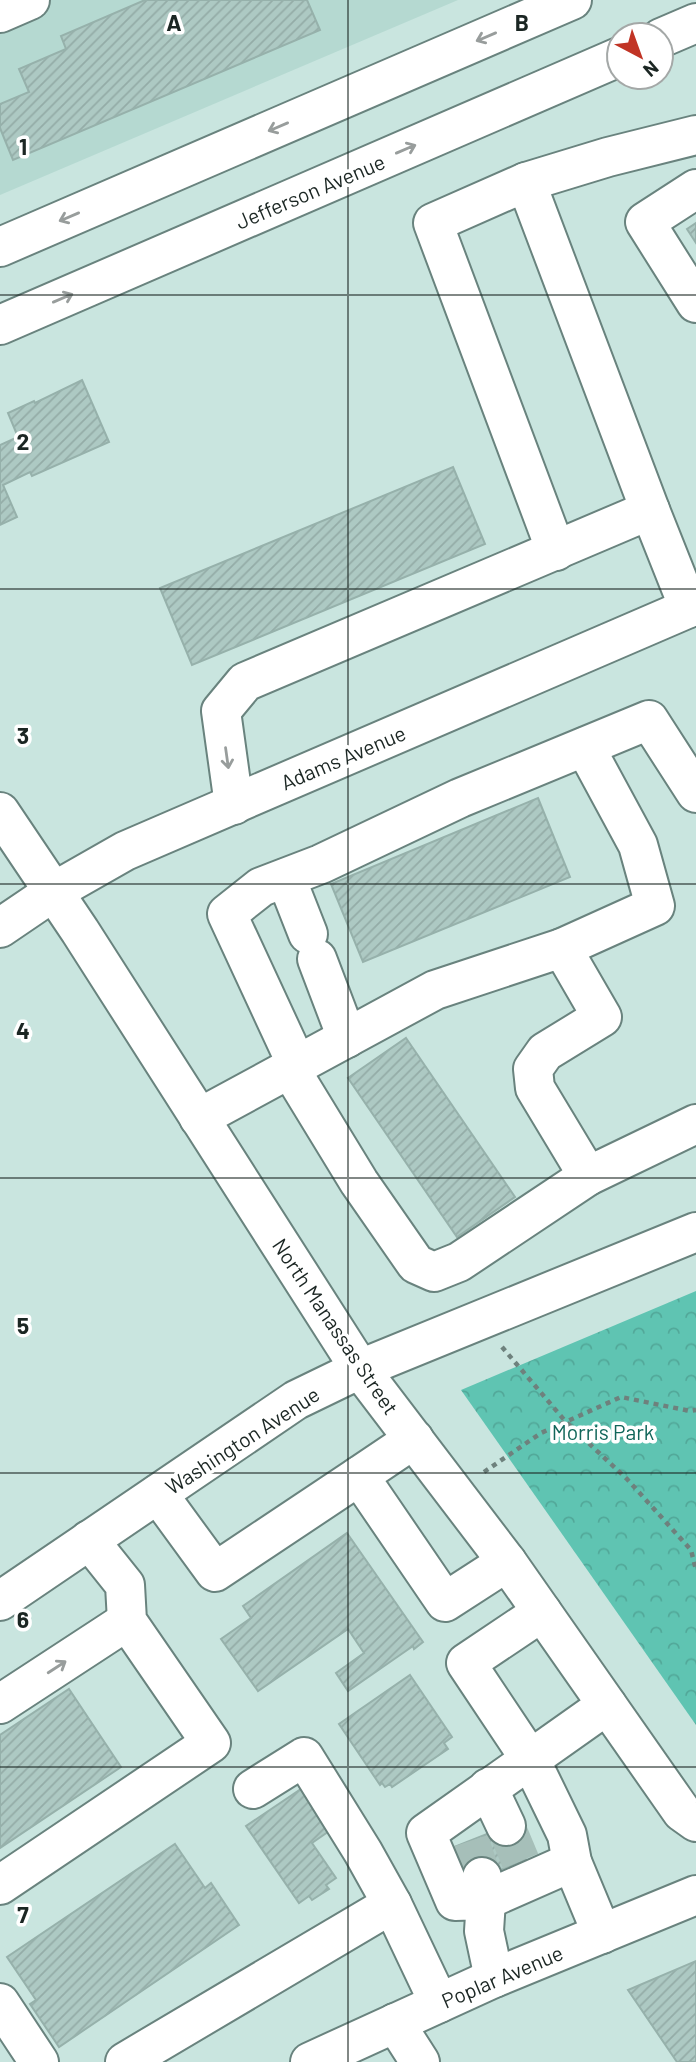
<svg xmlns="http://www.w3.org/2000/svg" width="696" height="2062" font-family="Barlow,sans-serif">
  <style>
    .built { fill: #b5d9d1 }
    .park { fill: url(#park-crowns) }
    .building { fill: url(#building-hatch); stroke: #96b1ab; stroke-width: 2 }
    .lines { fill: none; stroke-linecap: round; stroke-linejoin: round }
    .minor-tunnel { stroke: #a6bfb9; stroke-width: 38; stroke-dasharray: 38 19; stroke-linecap: butt }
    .minor-casing { stroke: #69837e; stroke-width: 42 }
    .major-casing { stroke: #69837e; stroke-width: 42 }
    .path { stroke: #6e817d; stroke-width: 4.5; stroke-dasharray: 5 5; stroke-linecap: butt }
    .minor { stroke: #fff; stroke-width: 38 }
    .major { stroke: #fff; stroke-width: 38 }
    .oneway { stroke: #989d9c }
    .grid { fill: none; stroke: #1b2623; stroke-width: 2; stroke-opacity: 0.55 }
    .labels { text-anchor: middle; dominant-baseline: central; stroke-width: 7; stroke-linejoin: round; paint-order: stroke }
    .street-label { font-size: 21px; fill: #1b2623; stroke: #fff }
    .park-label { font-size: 21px; fill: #11665a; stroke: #fff }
    .grid-label { font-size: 23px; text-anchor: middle; font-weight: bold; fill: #1b2623; stroke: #fff; stroke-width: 7; stroke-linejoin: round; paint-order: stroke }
  </style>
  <defs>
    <pattern id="park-crowns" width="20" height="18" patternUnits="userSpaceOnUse" patternTransform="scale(1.75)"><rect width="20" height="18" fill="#5fc4b2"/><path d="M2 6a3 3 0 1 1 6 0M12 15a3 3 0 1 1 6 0" fill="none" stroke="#52a899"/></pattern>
    <pattern id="building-hatch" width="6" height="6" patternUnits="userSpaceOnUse" patternTransform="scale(1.75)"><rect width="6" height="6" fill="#adc9c3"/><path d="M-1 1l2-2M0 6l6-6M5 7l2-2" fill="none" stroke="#94aca7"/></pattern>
  </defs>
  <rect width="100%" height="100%" fill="#c9e5df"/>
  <path class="built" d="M0,0H458L0,195Z"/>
  <path class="park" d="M696,1291V1725L461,1390Z"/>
  <g class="building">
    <path d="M145,0H307L320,30L13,160L0,128V104L29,92L19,69L66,49L61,36Z"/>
    <path d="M696,223V243L687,229Z"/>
    <path d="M82,380L109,442L32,476L30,472L3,485L17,517L0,525V445L18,437L8,413L34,401L35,403Z"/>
    <path d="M453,467L485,544L192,665L160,588Z"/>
    <path d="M538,798L570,877L363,962L331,884Z"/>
    <path d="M406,1038L515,1197L457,1237L348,1078Z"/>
    <path d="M347,1533L423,1642L414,1649L413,1646L348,1691L336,1673L364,1653L348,1629L258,1691L221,1639L251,1618L243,1606Z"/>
    <path d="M410,1675L452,1737L444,1743L448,1749L392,1787L390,1784L385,1787L382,1783L380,1785L339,1724Z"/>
    <path d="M69,1689L121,1767L0,1848V1735Z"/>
    <path d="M307,1785L335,1827L312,1843L336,1878L326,1885L329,1889L312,1900L309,1896L299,1903L246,1826Z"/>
    <path d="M512,1824L526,1860L453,1889L439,1853Z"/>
    <path d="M175,1844L205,1888L211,1883L239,1925L59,2047L30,2004L36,2000L7,1957Z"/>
    <path d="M696,1961V2062H677L628,1990Z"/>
  </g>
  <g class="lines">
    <g class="minor-tunnel">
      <path d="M506,1826L521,1862"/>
      <path d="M470,1841L482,1877"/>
    </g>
    <defs>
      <g id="minor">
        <path d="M0,13L30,0"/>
        <path d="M526,182L608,157L696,135"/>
        <path d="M696,189L645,222L696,303"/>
        <path d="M556,551L433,223L526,182L650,510"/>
        <path d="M234,805L221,711L245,682L650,510L689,608"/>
        <path d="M286,878L308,934"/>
        <path d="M0,928L53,892L125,851L696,605"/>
        <path d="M562,948L655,906L638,845L585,747"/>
        <path d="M317,959L347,1038"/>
        <path d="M297,1065L227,914L261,887L321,864L460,798L649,720L696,793"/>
        <path d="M290,1069L359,1182L416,1264L434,1272L459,1262L588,1176"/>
        <path d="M199,1118L435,990L562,948L602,1017L545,1052L533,1069L535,1088L588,1176L696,1124"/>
        <path d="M414,1439L359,1476L445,1602L507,1562"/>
        <path d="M158,1494L215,1572L359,1476"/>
        <path d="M0,1601L296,1400L360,1369L696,1232"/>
        <path d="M542,1612L466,1663L530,1759L567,1835L572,1862L602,1934"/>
        <path d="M0,1704L127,1621"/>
        <path d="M488,1788L506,1826"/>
        <path d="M482,1877L486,1900L572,1862"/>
        <path d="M0,1885L211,1743L127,1621L125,1585L89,1540"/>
        <path d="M392,1904L439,2003"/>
        <path d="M494,1978L484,1931L486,1900L455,1901L426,1833L607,1705"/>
        <path d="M0,2003L39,2062"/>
        <path d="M395,2023L420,2062"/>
        <path d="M125,2062L392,1904L363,1852L304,1757L253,1789"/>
      </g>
      <g id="major">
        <path d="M661,38L696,23"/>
        <path d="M0,247L572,0"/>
        <path d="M0,325L619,57"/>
        <path d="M0,812L80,931L360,1369L507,1562L682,1812L696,1822"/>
        <path d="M310,2062L494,1978L696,1895"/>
      </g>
    </defs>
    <use href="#minor" class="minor-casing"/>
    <use href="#major" class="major-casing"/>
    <g class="path">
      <path d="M502,1347L566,1422L627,1479L691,1550L696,1570"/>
      <path d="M484,1472L541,1433L621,1397L690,1411L696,1410"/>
    </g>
    <use href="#minor" class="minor"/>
    <use href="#major" class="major"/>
  </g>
  <defs><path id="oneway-shaft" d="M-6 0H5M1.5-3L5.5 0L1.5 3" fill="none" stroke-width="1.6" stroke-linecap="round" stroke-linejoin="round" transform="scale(1.75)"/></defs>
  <g class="oneway">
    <use href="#oneway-shaft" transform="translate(486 37) rotate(157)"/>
    <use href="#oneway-shaft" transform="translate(278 127) rotate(157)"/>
    <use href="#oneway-shaft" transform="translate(406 149) rotate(-23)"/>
    <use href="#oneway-shaft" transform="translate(69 217) rotate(157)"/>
    <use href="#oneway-shaft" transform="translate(63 298) rotate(-23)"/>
    <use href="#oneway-shaft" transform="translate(227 758) rotate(82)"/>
    <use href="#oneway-shaft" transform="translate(57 1667) rotate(-33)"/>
  </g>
  <path class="grid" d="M348,0V2062M0,295H696M0,589H696M0,884H696M0,1178H696M0,1473H696M0,1767H696"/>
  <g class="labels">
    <g class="street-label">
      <text transform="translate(310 191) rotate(-23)">Jefferson Avenue</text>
      <text transform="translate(343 757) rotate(-23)">Adams Avenue</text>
      <text transform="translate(336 1326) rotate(56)">North Manassas Street</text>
      <text transform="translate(242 1440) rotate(-33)">Washington Avenue</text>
      <text transform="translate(502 1976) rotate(-23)">Poplar Avenue</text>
    </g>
    <g class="park-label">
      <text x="603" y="1431">Morris Park</text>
    </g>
  </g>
  <g class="grid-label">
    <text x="174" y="31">A</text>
    <text x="522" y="31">B</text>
    <text x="23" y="155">1</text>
    <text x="23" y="450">2</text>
    <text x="23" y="744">3</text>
    <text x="23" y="1039">4</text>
    <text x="23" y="1334">5</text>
    <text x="23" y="1628">6</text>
    <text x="23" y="1923">7</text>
  </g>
  <g transform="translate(640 56) rotate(139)"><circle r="33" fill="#ffffff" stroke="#a4a8a7" stroke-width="2"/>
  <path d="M0-5L12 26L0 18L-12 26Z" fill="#c13425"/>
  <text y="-10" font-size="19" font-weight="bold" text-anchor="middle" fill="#1b2623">N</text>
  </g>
</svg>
